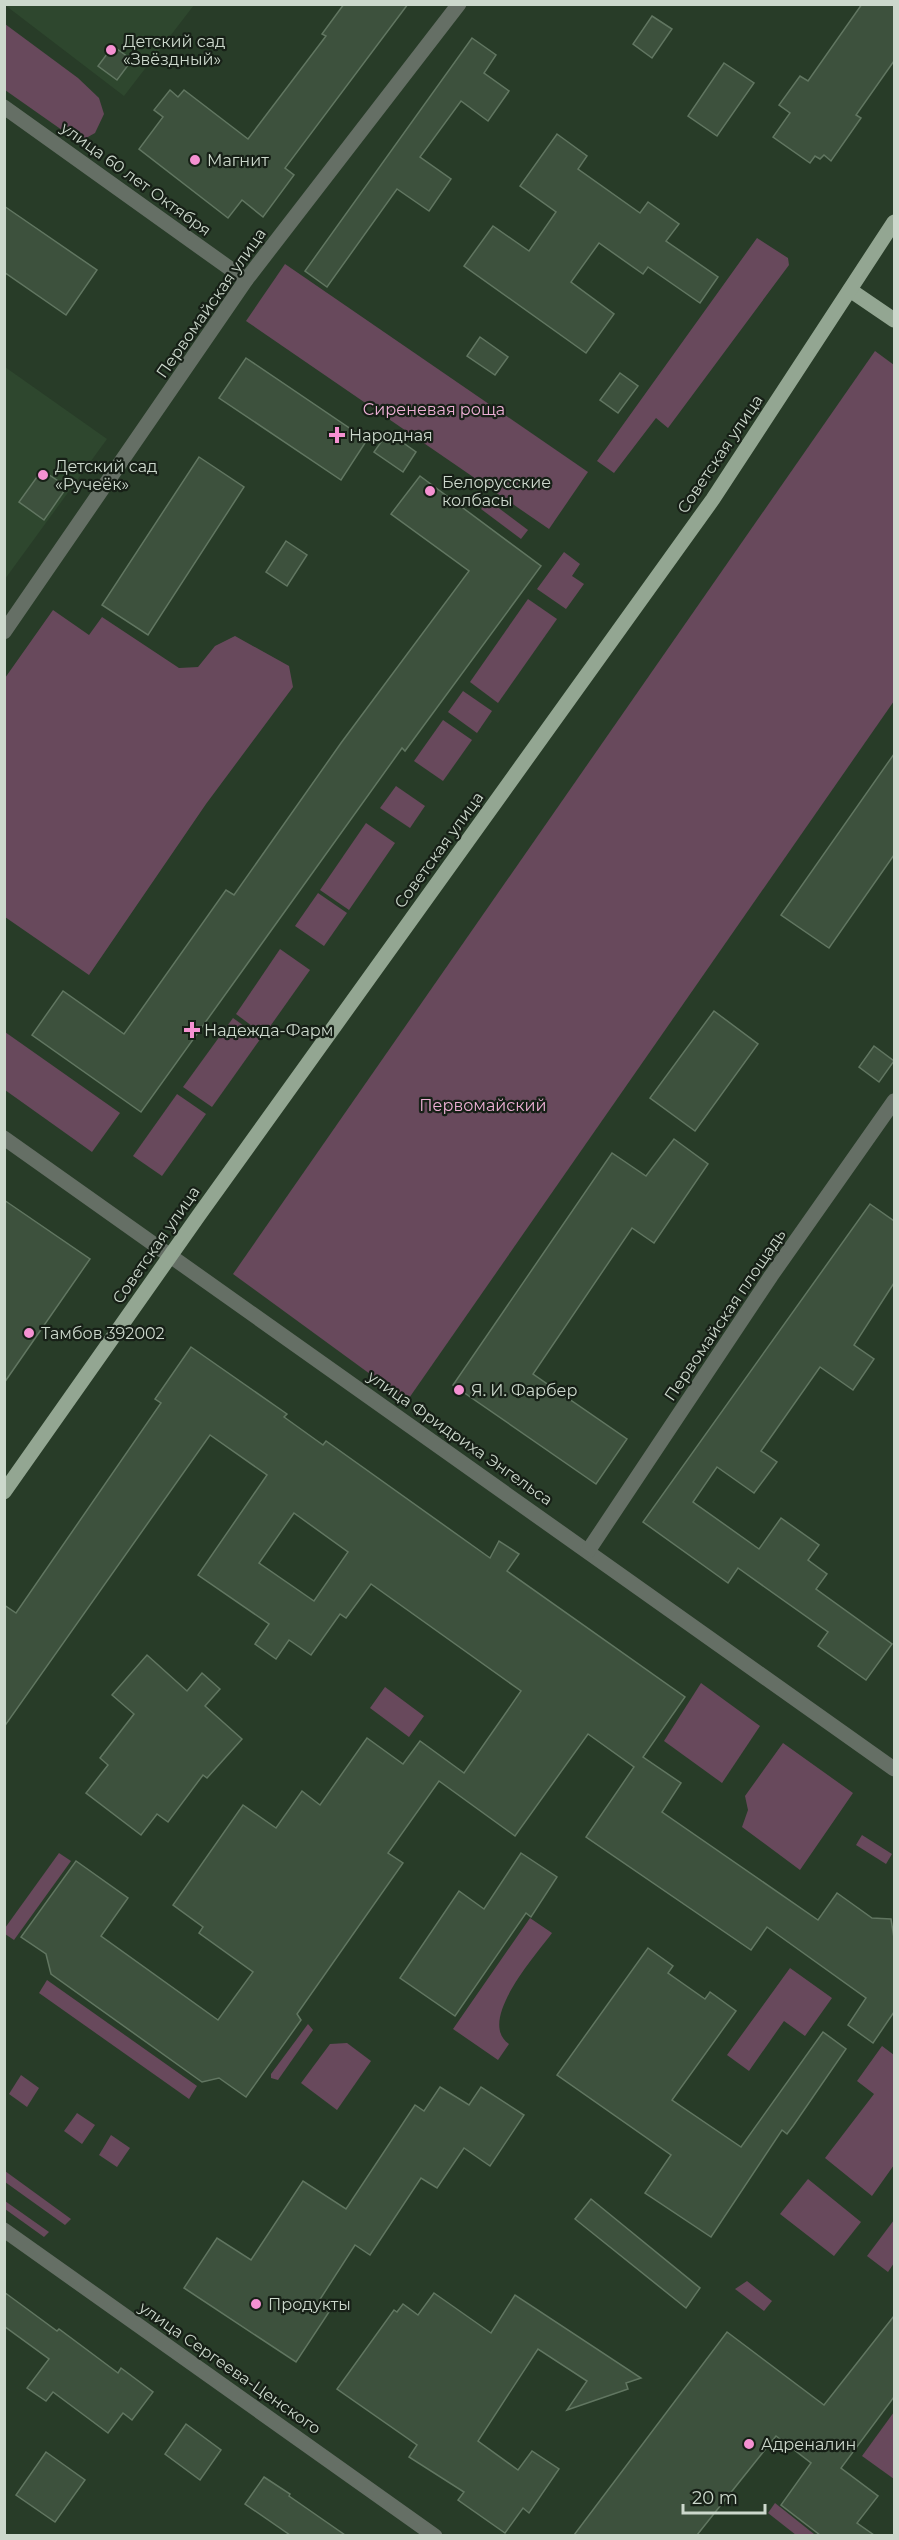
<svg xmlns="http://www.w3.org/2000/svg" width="899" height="2540" font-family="Montserrat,sans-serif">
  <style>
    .built { fill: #2e472e }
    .green { fill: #68495c }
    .building { fill: #3d513d; stroke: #617661; stroke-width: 1.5; fill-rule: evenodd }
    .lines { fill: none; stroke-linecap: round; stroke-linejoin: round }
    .minor { stroke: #656f65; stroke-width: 15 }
    .major { stroke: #93a692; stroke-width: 15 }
    .poi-dot { fill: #f591d2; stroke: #172017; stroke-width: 2 }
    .labels { text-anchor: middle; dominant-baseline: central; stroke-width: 4.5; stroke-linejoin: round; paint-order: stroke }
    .poi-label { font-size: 16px; fill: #ccd8cc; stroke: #172017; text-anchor: start }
    .street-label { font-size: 16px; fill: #ccd8cc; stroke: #172017 }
    .park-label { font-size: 16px; fill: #eeb0d6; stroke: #172017 }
  </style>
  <rect width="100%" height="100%" fill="#283c28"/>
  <g class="built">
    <path d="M5,5H4H194L124,96Z"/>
    <path d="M5,367L107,439L5,579Z"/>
  </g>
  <g class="green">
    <path d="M5,24L78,78L99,98L104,114L95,133L79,142L5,90Z"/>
    <path d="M757,238L788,258L789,265L668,428L656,418L614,473L597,461Z"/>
    <path d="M285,264L588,472L549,529L246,321Z"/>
    <path d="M875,351L894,365V701L407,1401L233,1274Z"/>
    <path d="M488,500L528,530L521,539L481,509Z"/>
    <path d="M564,552L580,564L572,576L584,584L566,609L537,589Z"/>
    <path d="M528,599L557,619L498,703L470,682Z"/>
    <path d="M53,610L89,635L102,617L179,668L198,667L215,646L235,636L289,666L293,687L206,804L89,975L5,917V678Z"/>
    <path d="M463,691L492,711L477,733L448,712Z"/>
    <path d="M443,720L472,740L443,781L414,761Z"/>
    <path d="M396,786L425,806L410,828L380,808Z"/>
    <path d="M366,823L395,843L349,910L320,890Z"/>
    <path d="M318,893L347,913L324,946L295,926Z"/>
    <path d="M280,949L310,970L264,1035L236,1014Z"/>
    <path d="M233,1018L261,1038L212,1107L183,1087Z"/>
    <path d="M5,1032L120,1113L92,1152L5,1090Z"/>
    <path d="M177,1094L206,1114L162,1176L133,1156Z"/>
    <path d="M701,1683L760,1726L722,1783L664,1741Z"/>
    <path d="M385,1687L424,1716L409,1737L370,1708Z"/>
    <path d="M783,1743L853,1793L800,1870L742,1827L748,1810L745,1796Z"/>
    <path d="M862,1835L892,1854L886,1864L856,1845Z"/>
    <path d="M59,1853L71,1861L14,1940L5,1934V1928Z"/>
    <path d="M530,1918L552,1933C536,1955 476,2021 509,2044L498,2060L453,2029Z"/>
    <path d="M790,1968L832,1998L805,2036L784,2021L749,2071L727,2055Z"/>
    <path d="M47,1980L197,2086L189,2099L39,1993Z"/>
    <path d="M308,2024L313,2030L278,2080L271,2078V2074Z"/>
    <path d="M347,2043L371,2061L337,2110L301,2083L330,2044Z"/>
    <path d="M882,2046L894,2055V2165L872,2196L825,2158L874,2094L857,2081Z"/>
    <path d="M21,2075L39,2088L27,2107L9,2094Z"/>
    <path d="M77,2113L95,2125L82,2144L64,2131Z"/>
    <path d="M111,2135L130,2148L117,2167L99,2155Z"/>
    <path d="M5,2171L71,2219L65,2225L5,2182Z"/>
    <path d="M808,2179L861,2222L834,2256L780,2214Z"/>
    <path d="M5,2201L49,2232L44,2237L5,2209Z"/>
    <path d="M894,2220V2263L888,2272L867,2256Z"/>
    <path d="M747,2281L772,2301L764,2311L735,2289Z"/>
    <path d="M894,2412V2479L862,2456Z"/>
    <path d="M775,2503L814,2534L813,2535H796L768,2513Z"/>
  </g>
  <g class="building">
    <path d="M344,4H408L285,168L294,175L263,217L242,200L228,218L139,149L163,117L154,110L170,90L178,97L184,90L248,139L326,36L322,34Z"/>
    <path d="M862,4H894V61L856,115L861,118L831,161L824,155L820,159L815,156L810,163L773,137L790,113L779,105L800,76L808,81Z"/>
    <path d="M652,16L672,29L652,58L633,44Z"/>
    <path d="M472,38L496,55L484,73L509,91L488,121L461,101L420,157L451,179L429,211L397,189L327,287L305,271Z"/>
    <path d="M113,46L132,60L117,80L98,66Z"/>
    <path d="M724,63L754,83L717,136L688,116Z"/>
    <path d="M557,134L587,156L578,169L640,213L648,202L679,224L666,241L718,277L700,303L648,267L643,274L599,243L571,282L614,314L586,353L464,266L493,226L529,251L556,212L520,186Z"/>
    <path d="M4,206L97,270L66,315L4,272Z"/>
    <path d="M480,337L508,357L495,375L467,356Z"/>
    <path d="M246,358L367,440L341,480L219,398Z"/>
    <path d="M620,373L638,386L618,413L600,400Z"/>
    <path d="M388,432L416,452L403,472L374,452Z"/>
    <path d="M199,457L244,487L148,635L102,605Z"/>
    <path d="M42,470L67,487L44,520L19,502Z"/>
    <path d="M420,476L541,566L405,751L402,748L141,1112L32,1035L63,991L124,1034L226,890L234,895L341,743L469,571L391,514Z"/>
    <path d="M286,541L307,555L287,586L266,572Z"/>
    <path d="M894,754V855L829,948L781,915Z"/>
    <path d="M714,1011L758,1044L695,1131L650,1098Z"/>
    <path d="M874,1046L894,1061L879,1082L859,1067Z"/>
    <path d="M674,1139L708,1164L654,1243L632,1228L533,1374L627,1439L596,1484L453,1385L612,1153L646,1176Z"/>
    <path d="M4,1200L90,1259L4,1383Z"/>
    <path d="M870,1204L894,1221V1283L854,1345L874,1359L853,1390L820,1367L761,1451L777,1462L754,1493L717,1467L693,1502L759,1549L781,1518L819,1545L808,1560L827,1574L816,1589L892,1644L866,1680L818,1646L828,1632L738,1568L728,1583L643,1522Z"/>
    <path d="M191,1347L287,1414L284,1417L323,1445L326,1441L490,1558L499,1541L519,1554L507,1571L685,1697L643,1757L681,1783L662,1812L818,1920L837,1893L872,1918L891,1919L894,1938V2012L873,2043L848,2025L866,1998L767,1927L751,1950L586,1837L634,1767L588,1734L515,1836L439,1781L388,1853L403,1863L297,2014L301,2020L246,2097L219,2078L202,2082L51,1974L46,1954L21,1937L76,1861L128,1898L101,1936L218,2020L253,1972L199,1933L203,1927L173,1905L243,1805L276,1828L302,1791L320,1805L367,1738L403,1764L420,1741L464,1773L521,1691L371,1584L346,1618L340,1614L311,1655L289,1640L276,1659L255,1644L269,1624L198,1575L267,1475L210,1435L4,1727V1605L16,1613L161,1403L155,1399ZM294,1513L348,1552L314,1601L259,1563Z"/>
    <path d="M147,1655L187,1691L202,1673L220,1689L205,1706L242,1739L207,1778L203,1775L168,1822L157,1814L141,1835L86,1793L108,1765L100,1758L134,1714L112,1695Z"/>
    <path d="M521,1853L557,1877L531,1917L526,1913L455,2016L400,1978L459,1891L484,1909Z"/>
    <path d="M648,1948L673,1966L668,1973L705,1999L710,1992L736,2011L672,2100L741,2147L823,2032L846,2049L793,2126L787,2134L782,2130L711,2237L645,2193L671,2155L557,2075Z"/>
    <path d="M440,2087L469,2105L481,2087L524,2115L490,2166L464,2148L437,2188L421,2178L370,2255L355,2245L317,2304L329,2312L296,2362L184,2288L217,2238L251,2260L303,2181L346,2209L415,2105L424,2111Z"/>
    <path d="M591,2199L700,2288L686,2308L575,2219Z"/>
    <path d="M4,2292L57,2331L59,2329L118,2373L121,2368L153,2392L132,2420L123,2413L108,2433L53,2392L46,2401L27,2388L49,2359L4,2326Z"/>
    <path d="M434,2293L491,2333L515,2295L641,2378L626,2383L628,2389L567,2410L587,2381L538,2349L478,2441L518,2470L532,2451L559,2469L529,2513L523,2508L505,2533L458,2500L464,2492L409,2457L417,2445L337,2389L394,2310L397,2312L403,2304L418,2315Z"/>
    <path d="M894,2316V2397L841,2468L878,2496L857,2523L874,2535H820L781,2505L811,2463L776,2436L697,2535H574L727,2332L824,2405Z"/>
    <path d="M186,2424L221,2450L200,2480L165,2454Z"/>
    <path d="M46,2452L85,2480L55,2522L16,2495Z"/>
    <path d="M264,2477L290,2494L289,2496L345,2535H290L245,2504Z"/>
  </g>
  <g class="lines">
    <g class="minor">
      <path d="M4,107L246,280"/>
      <path d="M4,632L246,280L459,4"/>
      <path d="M4,1138L894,1769"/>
      <path d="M588,1551L771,1276L894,1101"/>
      <path d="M4,2230L435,2536"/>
    </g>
    <g class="major">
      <path d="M850,290L894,320"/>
      <path d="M4,1492L199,1215L713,499L894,222"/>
    </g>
  </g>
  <g class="poi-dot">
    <circle cx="111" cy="50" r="6"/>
    <circle cx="195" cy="160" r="6"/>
    <path d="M334 426h6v6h6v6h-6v6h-6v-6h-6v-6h6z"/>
    <circle cx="43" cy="475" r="6"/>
    <circle cx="430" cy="491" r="6"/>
    <path d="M189 1021h6v6h6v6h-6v6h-6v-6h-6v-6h6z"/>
    <circle cx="29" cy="1333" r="6"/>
    <circle cx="459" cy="1390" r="6"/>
    <circle cx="256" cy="2304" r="6"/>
    <circle cx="749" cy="2444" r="6"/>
  </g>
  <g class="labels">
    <g class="poi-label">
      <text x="123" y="41">Детский сад<tspan x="123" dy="18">«Звёздный»</tspan></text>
      <text x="207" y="160">Магнит</text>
      <text x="349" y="435">Народная</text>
      <text x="55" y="466">Детский сад<tspan x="55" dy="18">«Ручеёк»</tspan></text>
      <text x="442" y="482">Белорусские<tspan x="442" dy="18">колбасы</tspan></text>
      <text x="204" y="1030">Надежда-Фарм</text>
      <text x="41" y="1333">Тамбов 392002</text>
      <text x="471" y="1390">Я. И. Фарбер</text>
      <text x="268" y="2304">Продукты</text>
      <text x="761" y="2444">Адреналин</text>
    </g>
    <g class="street-label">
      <text transform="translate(136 179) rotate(36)">улица 60 лет Октября</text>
      <text transform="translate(211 303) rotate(-55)">Первомайская улица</text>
      <text transform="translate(720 454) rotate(-56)">Советская улица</text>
      <text transform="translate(439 850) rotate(-54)">Советская улица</text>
      <text transform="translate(156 1245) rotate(-55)">Советская улица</text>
      <text transform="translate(725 1315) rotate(-56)">Первомайская площадь</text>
      <text transform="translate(460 1438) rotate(35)">улица Фридриха Энгельса</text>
      <text transform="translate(230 2368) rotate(35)">улица Сергеева-Ценского</text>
    </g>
    <g class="park-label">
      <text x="434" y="409">Сиреневая роща</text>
      <text x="483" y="1105">Первомайский</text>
    </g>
  </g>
  <rect width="899" height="2540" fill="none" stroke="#ccd8cc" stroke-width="12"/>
  <path d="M683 2504v9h82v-9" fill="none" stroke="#ccd8cc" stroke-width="3"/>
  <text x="692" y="2504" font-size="18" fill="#ccd8cc" stroke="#172017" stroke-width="4.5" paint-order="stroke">20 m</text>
</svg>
